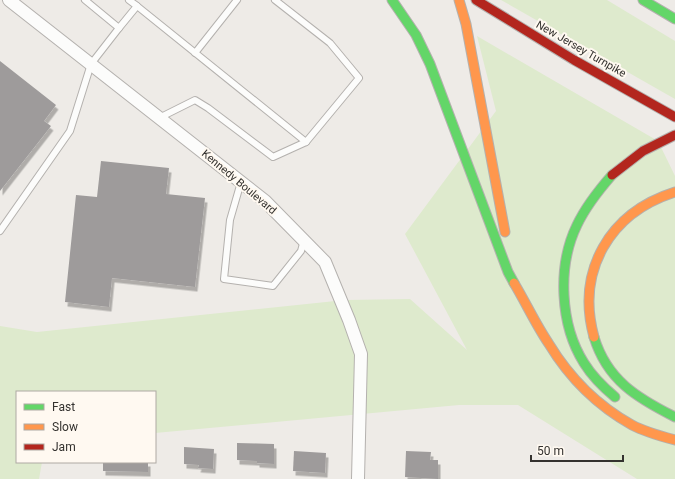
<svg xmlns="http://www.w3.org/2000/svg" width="675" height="479" font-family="Roboto,sans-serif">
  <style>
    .green { fill: #deeacd }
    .building { fill: #9e9b9b; filter: url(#shadow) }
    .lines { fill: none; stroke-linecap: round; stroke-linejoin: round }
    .lane-casing { stroke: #b4b1ae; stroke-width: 8 }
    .street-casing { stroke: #b4b1ae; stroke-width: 14 }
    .fast-casing { stroke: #b4b1ae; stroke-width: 11 }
    .slow-casing { stroke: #b4b1ae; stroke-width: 11 }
    .jam-casing { stroke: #b4b1ae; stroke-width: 11 }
    .lane { stroke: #fcfcfb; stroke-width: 6 }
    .street { stroke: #fcfcfb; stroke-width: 12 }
    .fast { stroke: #63d668; stroke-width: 9 }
    .slow { stroke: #ff974d; stroke-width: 9 }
    .jam { stroke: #b3261e; stroke-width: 9 }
    .labels { text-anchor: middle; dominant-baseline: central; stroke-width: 4; stroke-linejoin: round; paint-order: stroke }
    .street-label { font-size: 11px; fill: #34322f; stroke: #fff9f1 }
  </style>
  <defs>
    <filter id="shadow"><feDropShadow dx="2.5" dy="4.5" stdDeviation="0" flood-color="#0004"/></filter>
  </defs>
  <rect width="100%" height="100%" fill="#eeebe7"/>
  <g class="green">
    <path d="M501,0H607L675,41V99Z"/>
    <path d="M477,36L658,141L675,176V479H637L518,405H459L155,433V392H17V462H42L39,479H0V326L37,332L345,300L410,299L467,350L405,234L496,111Z"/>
  </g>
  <g class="building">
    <path d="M0,61L56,105L44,121L51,126L0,191Z"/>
    <path d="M101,161L169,168L166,194L205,198L195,287L112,278L109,307L65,302L76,195L97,197Z"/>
    <path d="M237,443L274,444V464L257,463V461L237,460Z"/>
    <path d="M184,447L214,449L213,469L198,468L199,465L184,464Z"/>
    <path d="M294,451L326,453L325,473L293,471Z"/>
    <path d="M406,451L431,452L430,460H438V479L405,477Z"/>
    <path d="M103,462H148V472L103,471Z"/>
  </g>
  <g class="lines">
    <defs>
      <g id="lane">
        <path d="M85,0L119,28L137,6L129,0"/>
        <path d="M137,6L306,142L359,78L330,43L275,0"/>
        <path d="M195,53L237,0"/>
        <path d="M159,118L195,100L208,108L273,157L306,142"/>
        <path d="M241,182L230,220L224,279L273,286L301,251L304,240"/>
        <path d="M0,231L70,131L91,64L119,28"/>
      </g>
      <path id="street" d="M9,0L265,201L325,262L349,320L361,354L358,479"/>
      <g id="fast">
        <path d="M392,0L416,35L430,64L508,272L514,283"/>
        <path d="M643,0L675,19"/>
        <path d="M612,175C598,191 586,206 577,225C557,266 560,325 584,363C592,376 603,387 615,397"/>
        <path d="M594,337C607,380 637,398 675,417"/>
      </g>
      <g id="slow">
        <path d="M459,0L466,24L505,232"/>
        <path d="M514,283C526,303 536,325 549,344C569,377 598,406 632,425C645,432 660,436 675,440"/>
        <path d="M594,337C576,271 609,213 675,192"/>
      </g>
      <g id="jam">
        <path d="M476,0L574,60L675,117"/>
        <path d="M612,175L643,151L675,135"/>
      </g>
    </defs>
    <use href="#lane" class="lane-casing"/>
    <use href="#street" class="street-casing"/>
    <use href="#fast" class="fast-casing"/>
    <use href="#slow" class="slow-casing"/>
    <use href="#jam" class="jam-casing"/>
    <use href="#lane" class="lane"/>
    <use href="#street" class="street"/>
    <use href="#fast" class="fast"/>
    <use href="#slow" class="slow"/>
    <use href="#jam" class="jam"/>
  </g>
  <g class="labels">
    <g class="street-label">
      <text transform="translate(581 49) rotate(30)">New Jersey Turnpike</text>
      <text transform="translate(239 182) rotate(40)">Kennedy Boulevard</text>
    </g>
  </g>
  <rect x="16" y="391" width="140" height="72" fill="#fff9f1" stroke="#aea9a3"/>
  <rect x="24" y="404" width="20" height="6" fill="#63d668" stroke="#aea9a3"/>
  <text x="52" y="411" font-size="12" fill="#34322f">Fast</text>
  <rect x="24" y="424" width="20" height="6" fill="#ff974d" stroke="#aea9a3"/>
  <text x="52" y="431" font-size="12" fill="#34322f">Slow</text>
  <rect x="24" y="444" width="20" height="6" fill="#b3261e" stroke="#aea9a3"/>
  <text x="52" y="451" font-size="12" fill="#34322f">Jam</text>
  <path d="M531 455v6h92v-6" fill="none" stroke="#34322f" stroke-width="2"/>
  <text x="537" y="455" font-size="12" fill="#34322f" stroke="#fff9f1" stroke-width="3" paint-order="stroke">50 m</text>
</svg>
